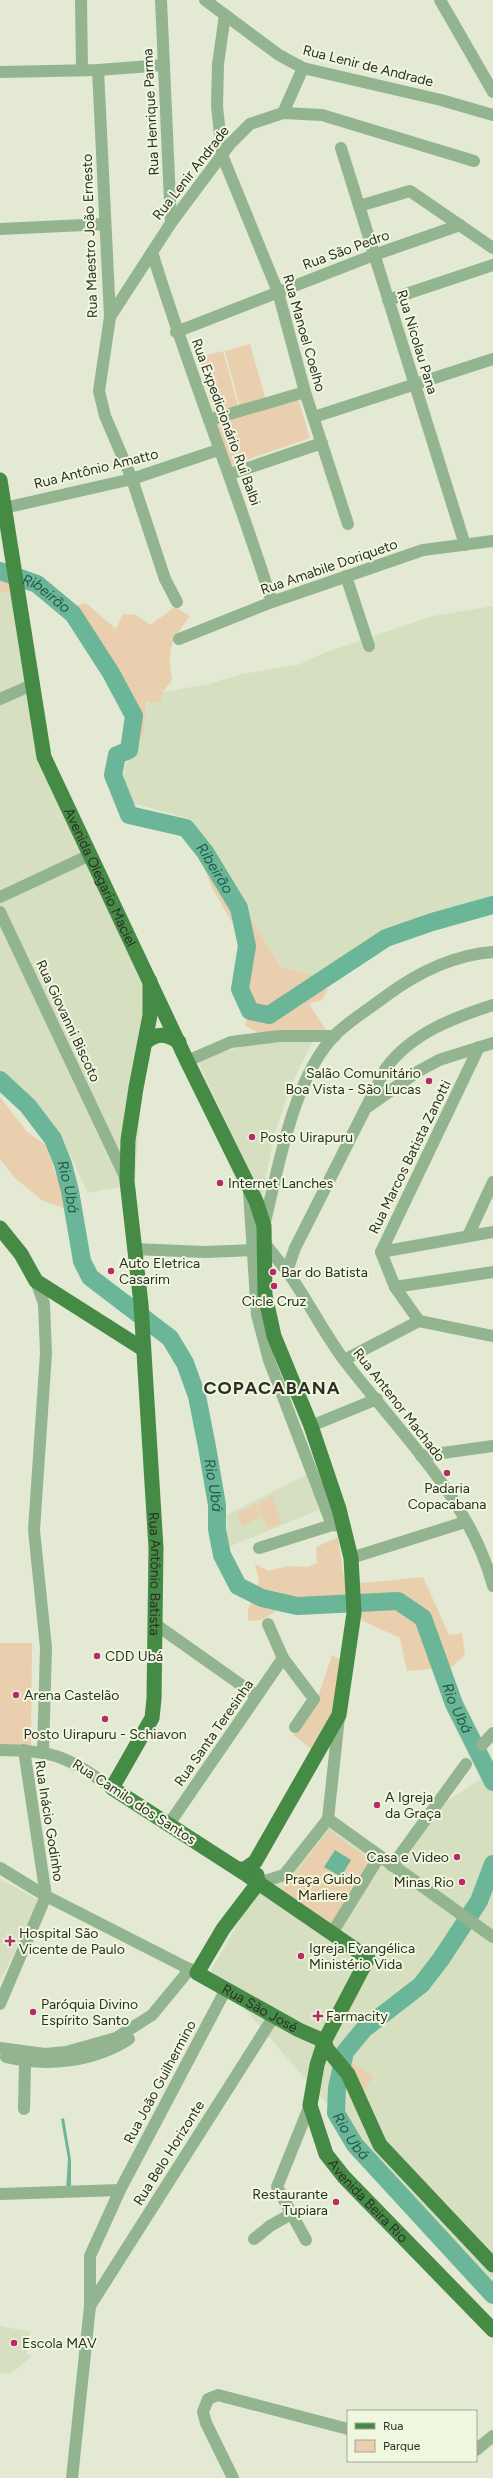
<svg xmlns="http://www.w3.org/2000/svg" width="493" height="2478" font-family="Figtree,sans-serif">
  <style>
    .built { fill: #d6dfc0 }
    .green { fill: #eacfae }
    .water { fill: #6bb599 }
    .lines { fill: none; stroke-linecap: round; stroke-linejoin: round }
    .river { stroke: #6bb599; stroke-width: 18 }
    .minor { stroke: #92b590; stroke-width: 12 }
    .major { stroke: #458b46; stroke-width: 15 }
    .poi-dot { fill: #b72c66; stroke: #f0f7df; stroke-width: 1.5 }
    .labels { text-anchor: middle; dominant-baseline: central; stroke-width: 4; stroke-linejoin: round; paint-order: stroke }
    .street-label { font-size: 14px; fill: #2d2f26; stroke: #f0f7df }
    .poi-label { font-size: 14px; fill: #2d2f26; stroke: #f0f7df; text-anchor: start }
    .park-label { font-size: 14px; fill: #3d2a12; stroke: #f0f7df }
    .water-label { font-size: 15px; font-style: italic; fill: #225c49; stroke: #f0f7df }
    .district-label { font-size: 18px; font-weight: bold; letter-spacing: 1px; fill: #2d2f26; stroke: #f0f7df }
  </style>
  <rect width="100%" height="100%" fill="#e3e9d2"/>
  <g class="built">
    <path d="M0,593L14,594L36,754L144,987L146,1042L134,1192L125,1186L88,1193L63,1140L0,1071Z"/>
    <path d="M493,606V904L426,916L317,977L281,967L242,905L214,850L188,818L132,803L122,776L151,694L209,684L242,674L298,665L324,653L433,616Z"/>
    <path d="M314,1039L291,1085L274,1136L262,1198L197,1060L250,1044Z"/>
    <path d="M310,1473L324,1508L228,1547L227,1515Z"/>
    <path d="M493,1771V2295L211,1970L259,1888L281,1880L336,1818L398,1861L433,1810Z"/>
    <path d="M0,1879L40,1901L0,1981Z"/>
    <path d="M0,2326L30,2332L26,2354L32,2356L10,2374L0,2372Z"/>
  </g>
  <g class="green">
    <path d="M250,344L266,400L240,407L225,351Z"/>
    <path d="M223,351L239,409L215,416L199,357Z"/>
    <path d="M297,395L310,438L229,466L213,421Z"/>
    <path d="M0,573H6L14,594L0,592Z"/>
    <path d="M86,603L116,629L123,614L136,615L150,625L175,607L190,616C170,644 167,646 172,680L163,692L160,703L146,702L143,740L73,610L78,605Z"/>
    <path d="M214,850L242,905L281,967L317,977L328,990L322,1000L309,1004L326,1030C303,1034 264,1041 245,1025L250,1011L237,997L235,969L241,951L233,924L211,886L201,857L205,852Z"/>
    <path d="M0,1080V1097L27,1132L46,1145L56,1175L73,1211L43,1201L15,1178L0,1159Z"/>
    <path d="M272,1496L282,1523L267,1529L258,1504Z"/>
    <path d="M256,1504L261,1516L242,1526L237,1513Z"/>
    <path d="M338,1537L344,1578L364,1583L423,1577L449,1635L462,1633L465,1655L452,1667L407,1671L400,1638L363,1621L352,1603L327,1605L309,1615L277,1611L261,1620L248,1621V1610L259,1582L255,1564L268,1571L288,1566L308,1567L317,1563L316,1547Z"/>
    <path d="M0,1643H32L31,1747L0,1746Z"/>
    <path d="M332,1655L341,1660L333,1711L313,1750L293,1735L317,1700Z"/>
    <path d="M329,1830L373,1863L331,1928L279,1895Z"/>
    <path d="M348,2060L373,2076L363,2094L347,2065Z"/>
  </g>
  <g class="water">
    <path d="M335,1850L351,1860L341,1877L324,1867Z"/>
    <path d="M64,2118L71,2160V2187L66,2191L68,2159L61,2119Z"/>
  </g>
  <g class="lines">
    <g class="river">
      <path id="s1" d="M0,571L37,584L73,614L111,673L134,716L129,750L117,755L113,775L129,815L186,828L205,852L239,908L247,946L240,989L250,1011L269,1015L386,938L432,922L493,905"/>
      <path id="s2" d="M0,1080L28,1106L53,1139L63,1164L70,1191L82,1261L90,1277L170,1338L185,1363L197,1396L207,1447L217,1505V1529L222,1555L238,1586L262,1598L297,1606L398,1601L423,1618L454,1704L493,1782"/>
      <path id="s3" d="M493,1864L479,1901L441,1959L421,1985L364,2029L345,2052L337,2088L336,2113L355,2145L493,2295"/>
    </g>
    <g class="minor">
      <path d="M81,0L82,70"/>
      <path d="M161,0L171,223"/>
      <path d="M205,0L279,55L303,68L441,100L493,115"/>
      <path d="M440,0L493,92"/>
      <path d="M225,15L218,64L217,106L222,155L278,292L305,392L348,524"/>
      <path d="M98,70L110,317L99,391L105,416L132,479L165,579L177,602"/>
      <path d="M0,72L98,70L164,65"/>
      <path d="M283,113L303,68"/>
      <path d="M341,148L465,545"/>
      <path d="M359,206L410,191L493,248"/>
      <path d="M0,229L105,224"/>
      <path d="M152,252C188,370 235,484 272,602"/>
      <path d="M388,300L493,265"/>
      <path d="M110,317L171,223L230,144L250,124L283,113L322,115L474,161"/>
      <path d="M176,332L374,255L460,225"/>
      <path d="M314,417L493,359"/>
      <path d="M209,420L305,392"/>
      <path d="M230,474L322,443"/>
      <path d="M4,508L132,479L218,450"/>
      <path d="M346,576L369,646"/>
      <path d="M179,639L272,602L423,550L493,541"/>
      <path d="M0,699L34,684"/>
      <path d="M0,897L90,855"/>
      <path d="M0,912L127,1181"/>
      <path d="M187,1061L231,1042L279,1036H335"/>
      <path d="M369,1106L417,1072L439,1060L493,1043"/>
      <path d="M249,1192L257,1315L269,1360L332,1525"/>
      <path d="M264,1226C278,1169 293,1078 335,1035C350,1020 369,1009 386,996C417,973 453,955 493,952"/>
      <path d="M468,1236L493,1182"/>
      <path d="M264,1242C271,1252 279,1261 287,1271C307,1299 323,1332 344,1360C397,1430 470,1498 493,1586"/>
      <path d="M134,1249L205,1252L258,1250"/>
      <path d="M381,1252L493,1232"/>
      <path d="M287,1271L295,1248L386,1068C412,1033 453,1018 493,1005"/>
      <path d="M36,1281L44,1304L46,1353L34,1530L46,1648L43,1752"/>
      <path d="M395,1287L493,1272"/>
      <path d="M419,1321L395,1287L381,1252L479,1047"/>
      <path d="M344,1360L419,1321L493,1336"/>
      <path d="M311,1426L377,1399"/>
      <path d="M421,1456L493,1446"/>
      <path d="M259,1548L332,1525L339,1526"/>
      <path d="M351,1558L465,1522"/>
      <path d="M155,1624L257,1696"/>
      <path d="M268,1624L283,1658L314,1699L295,1727"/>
      <path d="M482,1745L493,1733"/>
      <path d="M0,1750C55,1750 67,1757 112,1788"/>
      <path d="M24,1750L46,1896"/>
      <path d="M328,1819L493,1937"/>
      <path d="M328,1819L339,1717"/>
      <path d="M169,1824L283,1658"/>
      <path d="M392,1866L466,1764"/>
      <path d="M0,1868L46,1896L197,1973"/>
      <path d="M258,1883L284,1875L328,1819"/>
      <path d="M332,1933L379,1857"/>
      <path d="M0,2004L46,1896"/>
      <path d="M0,2048L45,2054L66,2052L116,2038L152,2015L190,1969"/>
      <path d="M6,2057C46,2067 94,2062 129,2039"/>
      <path d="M24,2109L25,2062"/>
      <path d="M0,2194L120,2190"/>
      <path d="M254,2239L270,2226L291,2214"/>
      <path d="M306,2240L277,2187L310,2105"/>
      <path d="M90,2306L274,2016"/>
      <path d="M476,2450L493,2436"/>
      <path d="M72,2478L90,2306V2256L120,2190L226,1989"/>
      <path d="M233,2478L206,2423L203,2412L208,2399L218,2395L348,2429"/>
    </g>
    <g class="major">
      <path id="s4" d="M0,480L44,757L187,1061L256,1201L264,1226L265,1295L274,1336L311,1426L339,1509L351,1558L354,1613L339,1715L255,1862L245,1869H238"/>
      <path id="s5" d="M150,981V1015L136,1088L128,1140L127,1181L141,1304L156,1548L154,1699L152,1718L112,1788L247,1875L368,1958L325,2040L317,2065L310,2105L326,2154L344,2177L493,2330"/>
      <path d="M146,1042C158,1032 167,1034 179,1042"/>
      <path d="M0,1228L21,1254L36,1281L143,1349"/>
      <path id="s6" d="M257,1875L258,1883L223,1929L197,1973L299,2030L324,2041"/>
      <path d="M324,2041L327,2049L348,2074L380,2145L493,2265"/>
    </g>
  </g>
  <g class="poi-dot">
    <circle cx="429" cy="1081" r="4"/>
    <circle cx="252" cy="1137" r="4"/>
    <circle cx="220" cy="1183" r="4"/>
    <circle cx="111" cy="1271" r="4"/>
    <circle cx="273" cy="1272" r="4"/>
    <circle cx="274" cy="1286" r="4"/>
    <circle cx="447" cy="1473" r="4"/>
    <circle cx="97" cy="1656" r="4"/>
    <circle cx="16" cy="1695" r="4"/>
    <circle cx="105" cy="1719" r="4"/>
    <circle cx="377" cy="1805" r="4"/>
    <circle cx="457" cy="1857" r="4"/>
    <circle cx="462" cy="1882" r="4"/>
    <path d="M8 1935h4v4h4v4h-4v4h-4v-4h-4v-4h4z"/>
    <circle cx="301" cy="1956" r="4"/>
    <circle cx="33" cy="2012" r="4"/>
    <path d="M316 2010h4v4h4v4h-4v4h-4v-4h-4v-4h4z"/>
    <circle cx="336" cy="2202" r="4"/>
    <circle cx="14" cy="2343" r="4"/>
  </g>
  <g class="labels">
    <g class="street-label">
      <text transform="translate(368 66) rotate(14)">Rua Lenir de Andrade</text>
      <text transform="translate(151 112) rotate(-93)">Rua Henrique Parma</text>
      <text transform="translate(191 173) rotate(-52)">Rua Lenir Andrade</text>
      <text transform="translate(90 236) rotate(-92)">Rua Maestro João Ernesto</text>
      <text transform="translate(346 250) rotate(-20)">Rua São Pedro</text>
      <text transform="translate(304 333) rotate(74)">Rua Manoel Coelho</text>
      <text transform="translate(417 342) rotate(73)">Rua Nicolau Pana</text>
      <text transform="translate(226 422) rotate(70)">Rua Expedicionário Rui Balbi</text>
      <text transform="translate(96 469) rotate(-14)">Rua Antônio Amatto</text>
      <text transform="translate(329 567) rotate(-19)">Rua Amabile Doriqueto</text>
      <text stroke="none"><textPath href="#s4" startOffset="413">Avenida Olegario Maciel</textPath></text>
      <text transform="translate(68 1021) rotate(65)">Rua Giovanni Biscoto</text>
      <text transform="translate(410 1157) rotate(-64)">Rua Marcos Batista Zanotti</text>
      <text transform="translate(399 1405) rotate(52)">Rua Antenor Machado</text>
      <text stroke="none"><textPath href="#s5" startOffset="596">Rua Antônio Batista</textPath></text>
      <text transform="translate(214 1733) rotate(-55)">Rua Santa Teresinha</text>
      <text transform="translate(134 1802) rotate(33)">Rua Camilo dos Santos</text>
      <text transform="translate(49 1821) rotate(81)">Rua Inácio Godinho</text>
      <text stroke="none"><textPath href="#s6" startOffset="189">Rua São José</textPath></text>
      <text transform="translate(160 2082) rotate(-62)">Rua João Guilhermino</text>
      <text transform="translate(169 2153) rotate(-58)">Rua Belo Horizonte</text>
      <text stroke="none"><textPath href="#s5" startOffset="1402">Avenida Beira Rio</textPath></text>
    </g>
    <g class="poi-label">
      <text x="421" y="1073" text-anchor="end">Salão Comunitário<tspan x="421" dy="16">Boa Vista - São Lucas</tspan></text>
      <text x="260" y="1137">Posto Uirapuru</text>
      <text x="228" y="1183">Internet Lanches</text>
      <text x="119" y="1263">Auto Eletrica<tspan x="119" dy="16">Casarim</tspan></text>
      <text x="281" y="1272">Bar do Batista</text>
      <text x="274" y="1301" text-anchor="middle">Cicle Cruz</text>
      <text x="447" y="1488" text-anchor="middle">Padaria<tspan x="447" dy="16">Copacabana</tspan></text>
      <text x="105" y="1656">CDD Ubá</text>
      <text x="24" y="1695">Arena Castelão</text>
      <text x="105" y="1734" text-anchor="middle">Posto Uirapuru - Schiavon</text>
      <text x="385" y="1797">A Igreja<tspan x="385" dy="16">da Graça</tspan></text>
      <text x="449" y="1857" text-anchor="end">Casa e Video</text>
      <text x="454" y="1882" text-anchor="end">Minas Rio</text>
      <text x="19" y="1933">Hospital São<tspan x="19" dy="16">Vicente de Paulo</tspan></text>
      <text x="309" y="1948">Igreja Evangélica<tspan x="309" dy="16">Ministério Vida</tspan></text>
      <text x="41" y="2004">Paróquia Divino<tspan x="41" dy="16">Espírito Santo</tspan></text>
      <text x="326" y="2016">Farmacity</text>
      <text x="328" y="2194" text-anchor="end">Restaurante<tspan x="328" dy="16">Tupiara</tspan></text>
      <text x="22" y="2343">Escola MAV</text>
    </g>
    <g class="park-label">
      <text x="323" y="1879">Praça Guido<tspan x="323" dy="16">Marliere</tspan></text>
    </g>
    <g class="water-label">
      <text stroke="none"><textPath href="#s1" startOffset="52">Ribeirão</textPath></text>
      <text stroke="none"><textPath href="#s1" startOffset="424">Ribeirão</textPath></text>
      <text stroke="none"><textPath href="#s2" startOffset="130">Rio Ubá</textPath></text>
      <text stroke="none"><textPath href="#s2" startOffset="479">Rio Ubá</textPath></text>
      <text stroke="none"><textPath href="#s2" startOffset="875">Rio Ubá</textPath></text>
      <text stroke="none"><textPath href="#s3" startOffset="333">Rio Ubá</textPath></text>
    </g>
    <g class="district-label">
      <text x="272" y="1388">COPACABANA</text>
    </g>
  </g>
  <rect x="347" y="2410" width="130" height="52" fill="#f0f7df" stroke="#a2a795"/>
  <rect x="355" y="2423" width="20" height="6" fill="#458b46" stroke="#a2a795"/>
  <text x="383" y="2430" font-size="12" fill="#2d2f26">Rua</text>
  <rect x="355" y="2440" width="20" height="12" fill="#eacfae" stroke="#a2a795"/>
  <text x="383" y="2450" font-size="12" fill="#2d2f26">Parque</text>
</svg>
